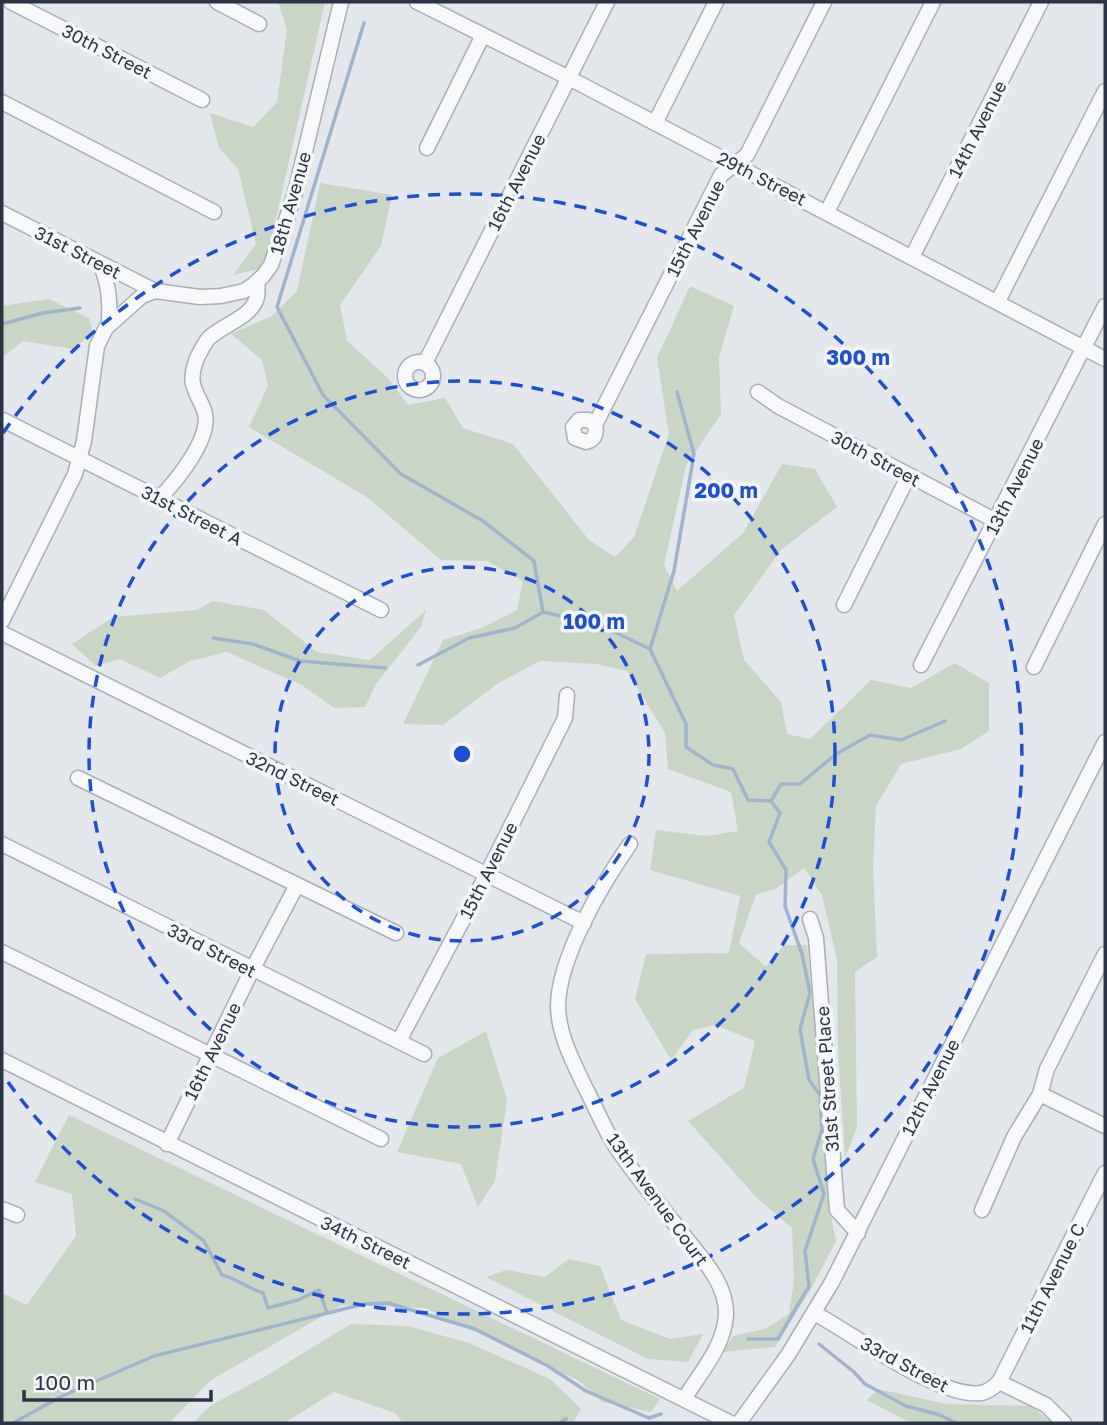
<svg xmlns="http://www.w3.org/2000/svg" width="1107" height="1425" font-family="'Golos Text',sans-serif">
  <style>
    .green { fill: #c9d6c5 }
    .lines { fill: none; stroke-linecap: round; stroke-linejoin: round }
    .stream { stroke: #9fb4cc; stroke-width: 3.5 }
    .minor-casing { stroke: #a9aeb7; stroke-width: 17 }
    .minor { stroke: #f7f8fa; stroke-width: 14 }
    .ring { fill: none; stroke: #1d4ed8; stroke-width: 3.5; stroke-dasharray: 12 9 }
    .labels { text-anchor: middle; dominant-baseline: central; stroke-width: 7; stroke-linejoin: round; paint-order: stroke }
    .street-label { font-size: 18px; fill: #2b3445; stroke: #f4f6f9 }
    .centre { fill: #1d4ed8; stroke: #f4f6f9; stroke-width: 3.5 }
    .ring-label { font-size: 21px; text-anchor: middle; font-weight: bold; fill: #1d4ed8; stroke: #f4f6f9; stroke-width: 7; stroke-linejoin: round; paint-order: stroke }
  </style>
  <rect width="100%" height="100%" fill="#e4e7ec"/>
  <g class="green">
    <path d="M278,2H325L268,254L258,269L233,275L256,244L238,169L219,148L210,113L253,127L277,102L287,29Z"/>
    <path d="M320,183L392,195L381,246L340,305L347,341L387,377L408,405L445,398L463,428L513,444L589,540L615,557L634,537L669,434L657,358L690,286L734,306L719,357L721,414L686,466L664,565L677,591L743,533L782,464L815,469L837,507L781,550L734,615L744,660L781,702L787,734L810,739L871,680L911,688L955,663L989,683V731L961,749L901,764L876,806L873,868L877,957L855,972L857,1128L845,1158L838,1050L837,960L822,895L804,868L777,888L756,895L739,943L766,967L784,945H807L816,1037L828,1202L836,1241L811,1289L775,1347L723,1352L733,1336L765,1329L789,1314L794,1281L792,1228L757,1198L688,1121L744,1088L755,1041L715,1025L693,1030L671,1060L635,999L646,954L729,953L740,896L650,870L656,830L707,836L738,831L731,792L668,769L665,733L627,671L596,664L540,661L497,684L443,725L403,724L443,640L481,628L517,610L523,581L487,561L441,560L368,498L249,427L268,386L262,360L231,334L272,316L297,291Z"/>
    <path d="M49,299L89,318L93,333L73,349L23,341L2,358V306Z"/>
    <path d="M213,601L264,610L317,652L370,660L426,610L421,627L376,684L365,707L334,708L302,685L227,652L190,661L160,678L120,659L96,666L72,644L113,617L196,610Z"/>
    <path d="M486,1031L507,1100L495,1181L478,1207L461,1164L397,1152L438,1058Z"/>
    <path d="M69,1115L660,1399L651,1412L602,1402L579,1381L425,1308L342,1305L211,1380L169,1423H2V1293L27,1305L76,1236L72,1194L35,1182Z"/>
    <path d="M569,1259L600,1266L621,1320L670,1339L703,1334L688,1362L648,1359L486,1277L506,1270L545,1277Z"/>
    <path d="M351,1324L408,1326L469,1343L550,1379L581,1409L573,1423H403L395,1413L334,1392L284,1423H193L211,1405L264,1377Z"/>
    <path d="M878,1389L947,1404L1030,1406L1053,1423H911L867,1400Z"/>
  </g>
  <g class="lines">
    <g class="stream">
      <path d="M364,23L277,307L323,395L401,474L483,521L534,561L543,612L600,625L650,649L686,724V747L713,765L733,769L748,800L771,801L780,813L769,842L786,870L785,906L802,954L810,993L800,1029L809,1080L820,1095L822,1129L813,1159L824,1194L805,1251L809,1286L778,1339H748"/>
      <path d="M2,324L43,313L80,308"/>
      <path d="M213,638L253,644L300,661L385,668"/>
      <path d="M650,649L674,571L694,454L677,392"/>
      <path d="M418,665L469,638L515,628L543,612"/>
      <path d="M771,801L781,784H800L836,754L870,735L901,740L945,721"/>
      <path d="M135,1199L164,1211L204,1241L222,1275C237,1279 248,1288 263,1293L268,1308L298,1300L319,1290L327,1313"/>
      <path d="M819,1344L854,1372L865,1384L906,1406L940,1415L956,1423"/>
      <path d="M13,1423L62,1396L154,1356L364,1304L388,1303L475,1329L548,1366L586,1391L649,1418L661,1414"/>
      <path d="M559,1423L566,1419"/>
    </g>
    <defs>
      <g id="minor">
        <path d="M11,2L202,100"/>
        <path d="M217,2L259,24"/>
        <path d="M417,2L569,78L1105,359"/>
        <path d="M2,102L214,212"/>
        <path d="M655,123L716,2"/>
        <path d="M427,148L483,35"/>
        <path d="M827,212L933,2"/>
        <path d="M2,213L155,291"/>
        <path d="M912,257L1041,2"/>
        <path d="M100,264C109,284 110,301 109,323"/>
        <path d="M998,301L1105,91"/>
        <circle cx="419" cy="376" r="14"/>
        <path d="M425,363L607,2"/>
        <path d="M758,392L778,406L996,521"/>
        <path d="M3,420L381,610"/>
        <path d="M595,425L589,420H579L573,427L575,438L586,442C595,440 597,433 595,425L721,175L747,155L824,2"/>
        <path d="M159,499C176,481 214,436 204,410C195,388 187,384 197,358C200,352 204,344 208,339C221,325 252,318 257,297C258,293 257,286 258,281"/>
        <path d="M844,605L909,475"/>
        <path d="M2,621L75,474L84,441L97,346L106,328L142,296L155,291L200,297L221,296L244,291L253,285L263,276L271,265L295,193L341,2"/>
        <path d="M2,633L584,923"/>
        <path d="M921,665L1105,306"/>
        <path d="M1034,667L1105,524"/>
        <path d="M78,778L396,933"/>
        <path d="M2,844L424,1054"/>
        <path d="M630,844C602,884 558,958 558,1007C559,1036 573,1062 585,1087C595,1106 603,1126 614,1144C634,1175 659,1203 682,1233C700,1257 727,1282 726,1315C724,1347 700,1373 684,1399"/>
        <path d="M810,919L816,938L837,1210L858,1233"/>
        <path d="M2,952L381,1139"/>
        <path d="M399,1041L487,874L565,718L567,695"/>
        <path d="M2,1060L731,1423"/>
        <path d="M1040,1094L1105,1126"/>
        <path d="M167,1144L252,970L297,885"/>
        <path d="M2,1209L17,1215"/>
        <path d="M982,1210L1014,1137L1040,1094L1047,1069L1105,954"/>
        <path d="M814,1313C852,1333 940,1399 981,1393C988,1392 994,1387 999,1382L1105,1173"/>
        <path d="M999,1382L1046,1405L1064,1423"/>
        <path d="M739,1423L788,1355L832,1282L1105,742"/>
      </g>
    </defs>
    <use href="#minor" class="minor-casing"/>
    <use href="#minor" class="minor"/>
  </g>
  <g class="ring">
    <circle cx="462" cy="754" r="187"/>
    <circle cx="462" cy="754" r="373"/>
    <path d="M3 433A560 560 0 1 1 3 1075"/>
  </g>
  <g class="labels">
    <g class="street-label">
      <text transform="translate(107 51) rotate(27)">30th Street</text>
      <text transform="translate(977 129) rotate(-63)">14th Avenue</text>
      <text transform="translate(762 178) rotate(27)">29th Street</text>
      <text transform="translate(516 182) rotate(-63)">16th Avenue</text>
      <text transform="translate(290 203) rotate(-74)">18th Avenue</text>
      <text transform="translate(695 228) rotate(-63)">15th Avenue</text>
      <text transform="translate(78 252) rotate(27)">31st Street</text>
      <text transform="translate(876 458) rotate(28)">30th Street</text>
      <text transform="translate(1014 486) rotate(-63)">13th Avenue</text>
      <text transform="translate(192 515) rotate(27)">31st Street A</text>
      <text transform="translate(293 778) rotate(26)">32nd Street</text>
      <text transform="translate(488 870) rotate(-63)">15th Avenue</text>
      <text transform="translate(212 950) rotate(27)">33rd Street</text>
      <text transform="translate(212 1051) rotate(-64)">16th Avenue</text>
      <text transform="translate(827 1079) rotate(-94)">31st Street Place</text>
      <text transform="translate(930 1087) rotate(-63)">12th Avenue</text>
      <text transform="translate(658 1199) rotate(54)">13th Avenue Court</text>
      <text transform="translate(366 1242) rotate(26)">34th Street</text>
      <text transform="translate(1052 1278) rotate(-63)">11th Avenue C</text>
      <text transform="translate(905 1364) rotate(28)">33rd Street</text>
    </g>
  </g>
  <circle cx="462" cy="754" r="10" class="centre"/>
  <g class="ring-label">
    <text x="858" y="365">300 m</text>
    <text x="726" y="498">200 m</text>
    <text x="594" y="629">100 m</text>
  </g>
  <rect width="1107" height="1425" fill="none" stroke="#2b3445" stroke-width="7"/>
  <path d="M24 1390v10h187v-10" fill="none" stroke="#2b3445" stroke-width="3.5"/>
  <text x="35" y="1390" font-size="21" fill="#2b3445" stroke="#f4f6f9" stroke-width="5" paint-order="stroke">100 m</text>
</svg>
